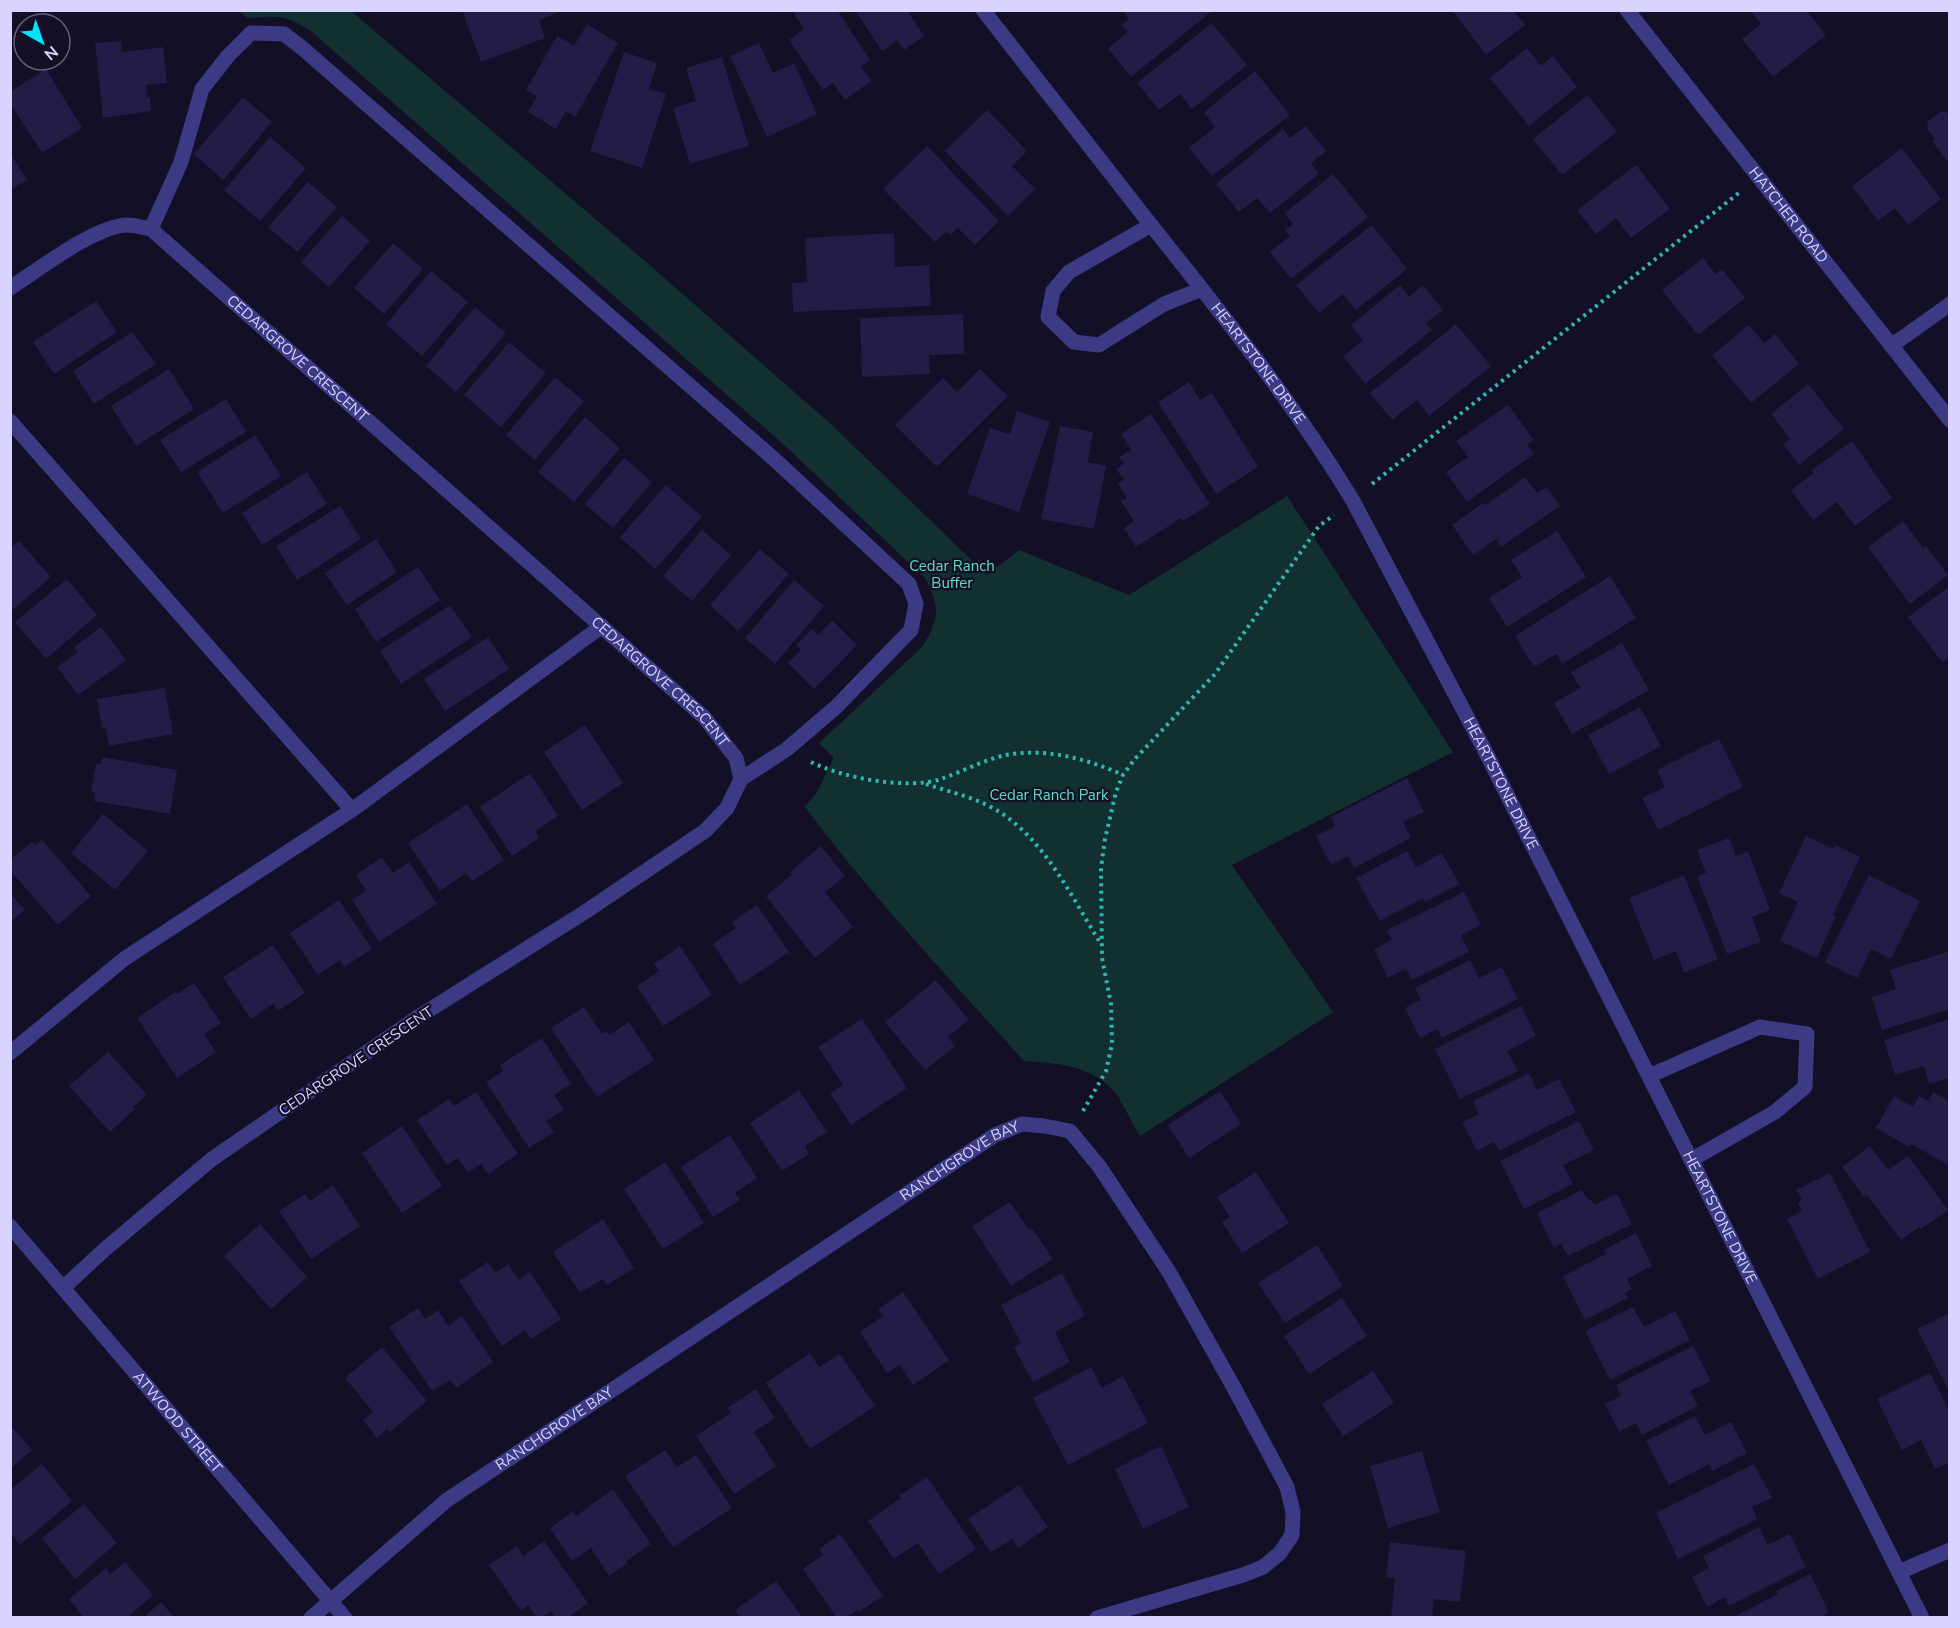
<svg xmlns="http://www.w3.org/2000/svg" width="1960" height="1628" font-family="'Nunito Sans',sans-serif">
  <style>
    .green { fill: #12302f }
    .building { fill: #241b47 }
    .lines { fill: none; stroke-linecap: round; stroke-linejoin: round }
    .path { stroke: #2fb8b0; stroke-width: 4; stroke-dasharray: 3 4.5; stroke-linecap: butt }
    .lane { stroke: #3d3a85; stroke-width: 15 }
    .street { stroke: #3d3a85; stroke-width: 15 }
    .labels { text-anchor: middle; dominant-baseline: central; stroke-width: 4.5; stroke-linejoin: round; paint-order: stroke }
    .street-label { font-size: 15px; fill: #d9d4ff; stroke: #130f26 }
    .park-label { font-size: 15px; fill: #5fe0c0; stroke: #130f26 }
  </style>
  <rect width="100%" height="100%" fill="#130f26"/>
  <path class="green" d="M239,11H351L653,268L833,426L987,575L1019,550L1129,595L1287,496L1453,752L1232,865L1333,1012L1140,1136C1132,1124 1121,1097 1111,1088C1088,1065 1055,1063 1024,1061C949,978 872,897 805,807L817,792L834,758L819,743L922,647C939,620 941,607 925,578L782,443L311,31C285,14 277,16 247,18Z"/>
  <g class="building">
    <path d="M462,10H562V11L539,20L545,38L481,62Z"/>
    <path d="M792,10H837L870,60L861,66L871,81L845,100L833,83L823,90L789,40L804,29Z"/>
    <path d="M855,10H907L924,36L904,50L897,40L882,51Z"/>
    <path d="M1123,10H1213L1131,77L1108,48L1128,32L1122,25L1129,19Z"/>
    <path d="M1452,10H1513L1525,25L1486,55Z"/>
    <path d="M1750,10H1806L1826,35L1773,77L1742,39L1761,24Z"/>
    <path d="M1212,23L1247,65L1192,109L1180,94L1159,110L1137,83Z"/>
    <path d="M587,24L618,43L575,117L566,111L556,129L528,112L537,96L526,90L557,36L574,46Z"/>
    <path d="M121,41L122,52L163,47L167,83L146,85L147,97H150L151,111L103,118L95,43Z"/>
    <path d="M759,43L773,73L794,63L817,114L767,137L730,56Z"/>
    <path d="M1527,48L1541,66L1553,56L1577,87L1529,126L1490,78Z"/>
    <path d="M624,52L657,63L649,89L666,94L642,168L590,151Z"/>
    <path d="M722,57L749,146L690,164L673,108L696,101L686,68Z"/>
    <path d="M46,69L82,128L42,153L10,103V92Z"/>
    <path d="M1255,71L1290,115L1212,176L1189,148L1215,127L1204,112Z"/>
    <path d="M1588,95L1617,132L1562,175L1533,139Z"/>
    <path d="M243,97L272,122L223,180L194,154Z"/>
    <path d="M987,110L1027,151L1012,166L1035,189L1008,216L945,151Z"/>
    <path d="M1942,111L1950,114V165L1932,141L1935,139L1927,129L1928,121Z"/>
    <path d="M1306,126L1326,151L1311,163L1319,174L1270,213L1257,198L1239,212L1216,184L1283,129L1290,138Z"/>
    <path d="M270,137L306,168L260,221L224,190Z"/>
    <path d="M927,146L999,221L975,245L958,228L950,235L947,231L935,242L883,189Z"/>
    <path d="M1902,148L1941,199L1908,225L1895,208L1878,221L1852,186Z"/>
    <path d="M10,153L27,180L10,190Z"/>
    <path d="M1636,165L1670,209L1631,238L1616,218L1596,234L1577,210Z"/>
    <path d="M1333,174L1368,217L1291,279L1270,252L1290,236L1285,230L1293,224L1285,213Z"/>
    <path d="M308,182L337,207L297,252L268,227Z"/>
    <path d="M342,216L370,241L329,287L301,262Z"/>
    <path d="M1372,225L1407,269L1356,310L1343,294L1319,313L1296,285Z"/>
    <path d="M894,233L895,267L929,265L931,306L793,312L792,283L807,282L805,238Z"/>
    <path d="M393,243L423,269L384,314L354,288Z"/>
    <path d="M1703,258L1715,274L1722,269L1745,298L1698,335L1662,290Z"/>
    <path d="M431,271L468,302L422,356L386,324Z"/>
    <path d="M1400,285L1409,297L1423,285L1443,310L1426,323L1432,330L1365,384L1343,356L1363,340L1351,325Z"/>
    <path d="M96,301L117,332L54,374L33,342Z"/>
    <path d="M475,307L506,333L456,392L426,366Z"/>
    <path d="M963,314L964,354L929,355L930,374L862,377L860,318Z"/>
    <path d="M1456,324L1491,366L1429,416L1417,400L1392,420L1370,393Z"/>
    <path d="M1749,325L1764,343L1775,334L1799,364L1751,403L1712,355Z"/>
    <path d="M132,332L156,364L94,404L73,371Z"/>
    <path d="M509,342L546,373L501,427L464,395Z"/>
    <path d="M169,369L194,409L136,446L111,406Z"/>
    <path d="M980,369L1008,396L937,467L895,425L943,378L957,392Z"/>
    <path d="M555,377L584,401L535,460L506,435Z"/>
    <path d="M1189,382L1200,400L1212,393L1258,467L1216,494L1158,402Z"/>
    <path d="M1808,384L1844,429L1799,465L1783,444L1790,439L1771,414Z"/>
    <path d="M226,399L246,432L181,472L160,440Z"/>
    <path d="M1508,405L1534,440L1527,445L1534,454L1467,502L1446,472L1468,457L1456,441Z"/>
    <path d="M1017,411L1050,422L1019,512L967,494L990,428L1010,434Z"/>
    <path d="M1151,414L1210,504L1183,521L1181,518L1136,547L1124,528L1134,521L1121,501L1127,498L1118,484L1124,480L1116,469L1124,464L1119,457L1131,450L1121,434Z"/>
    <path d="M585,417L620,448L574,502L538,472Z"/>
    <path d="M1060,426L1093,432L1088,462L1106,466L1094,529L1041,519Z"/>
    <path d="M255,435L281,476L223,513L197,472Z"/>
    <path d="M1852,441L1892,498L1855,526L1837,502L1813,520L1791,490L1814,473L1812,470Z"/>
    <path d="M624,458L652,482L613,528L585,504Z"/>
    <path d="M307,472L327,504L262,545L242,513Z"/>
    <path d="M1525,477L1537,493L1547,487L1560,506L1501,547L1496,539L1473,555L1452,525L1483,503L1486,505Z"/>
    <path d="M666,485L702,517L655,569L620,537Z"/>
    <path d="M340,506L361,539L297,580L276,546Z"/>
    <path d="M1903,521L1923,548L1926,546L1948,575L1910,604L1868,547Z"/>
    <path d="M702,530L731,555L692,601L663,576Z"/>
    <path d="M1557,531L1586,577L1507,627L1489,598L1522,577L1511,560Z"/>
    <path d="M376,539L397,572L347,605L325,573Z"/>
    <path d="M19,541L51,577L10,612V548Z"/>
    <path d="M760,549L789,574L738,631L710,605Z"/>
    <path d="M418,567L440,600L376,642L355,609Z"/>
    <path d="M1610,576L1636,618L1562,664L1556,654L1534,667L1515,636Z"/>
    <path d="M67,579L97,615L46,659L15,622Z"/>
    <path d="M794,580L824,606L775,664L745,638Z"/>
    <path d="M1950,586V657L1942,662L1908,617Z"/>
    <path d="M450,605L472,637L401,684L380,651Z"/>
    <path d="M832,620L857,645L814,689L788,663L801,650L796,645L812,629L818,635Z"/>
    <path d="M101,627L126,660L78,695L57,667L78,652L74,647Z"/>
    <path d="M488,637L509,669L445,711L424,679Z"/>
    <path d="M1622,643L1649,690L1572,734L1554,703L1580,688L1571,672Z"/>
    <path d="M165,688L173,734L109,746L106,728L102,729L97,699Z"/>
    <path d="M1640,707L1661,746L1609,774L1588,735Z"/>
    <path d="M585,725L623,783L582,810L544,752Z"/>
    <path d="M1719,739L1743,787L1658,830L1642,798L1665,787L1657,770Z"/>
    <path d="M102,757L177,770L170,814L94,801L95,792L91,791L96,763L101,764Z"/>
    <path d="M530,773L558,816L535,831L539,838L512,856L480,807Z"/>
    <path d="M1407,778L1424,812L1403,822L1411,838L1354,868L1348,856L1331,865L1316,836L1335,826L1331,817Z"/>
    <path d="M467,804L504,860L472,881L466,873L440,891L408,843Z"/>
    <path d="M103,814L148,851L115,890L71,853Z"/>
    <path d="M1806,836L1834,849L1835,845L1860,857L1833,915L1836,916L1817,958L1780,941L1798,902L1779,893Z"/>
    <path d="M1729,838L1736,856L1748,851L1770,910L1752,917L1761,942L1727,954L1697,876L1706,873L1697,850Z"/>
    <path d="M42,840L91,896L58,925L10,870V860L32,842L35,845Z"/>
    <path d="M821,846L845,876L825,892L853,927L815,958L766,896L792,875L790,872Z"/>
    <path d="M1407,851L1416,867L1442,853L1459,884L1425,902L1423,898L1380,921L1356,878Z"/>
    <path d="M382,857L393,873L409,862L437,904L379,942L352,900L366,891L356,875Z"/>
    <path d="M1684,875L1718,959L1684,973L1676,951L1654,960L1629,898Z"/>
    <path d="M1869,875L1920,901L1891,959L1871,949L1857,978L1825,962Z"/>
    <path d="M1464,892L1481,925L1461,935L1469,952L1412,980L1406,969L1388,978L1374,949L1392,940L1387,930Z"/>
    <path d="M10,893L25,910L10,922Z"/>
    <path d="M339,900L372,949L344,967L340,960L318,975L290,933Z"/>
    <path d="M757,905L789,952L740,985L713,944L736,928L732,922Z"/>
    <path d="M273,945L305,993L278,1011L273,1004L251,1019L223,977Z"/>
    <path d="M680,946L712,995L663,1026L637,986L659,971L654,964Z"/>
    <path d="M1950,951V1009L1882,1030L1872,997L1896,989L1890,970Z"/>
    <path d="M1470,960L1479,978L1502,967L1518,999L1442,1038L1437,1029L1420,1038L1405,1008L1421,1000L1415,988Z"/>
    <path d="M936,980L969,1020L948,1037L955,1046L925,1070L885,1022Z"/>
    <path d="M194,983L221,1023L204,1034L216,1052L177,1078L137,1018L175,992L177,994Z"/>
    <path d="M1521,1006L1536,1036L1507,1051L1518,1071L1460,1099L1435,1049Z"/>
    <path d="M584,1007L602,1034L607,1031L609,1035L629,1022L654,1060L597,1097L551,1028Z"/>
    <path d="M862,1019L907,1088L851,1125L830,1093L843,1085L818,1047Z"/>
    <path d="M1950,1019V1078L1929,1084L1924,1066L1895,1075L1884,1040Z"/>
    <path d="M542,1038L571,1084L554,1095L564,1110L546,1121L554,1132L529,1148L486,1082L503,1071L500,1065Z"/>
    <path d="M108,1052L147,1095L133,1107L135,1109L110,1132L69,1086Z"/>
    <path d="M1529,1073L1537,1090L1559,1079L1576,1112L1499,1151L1494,1142L1477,1151L1462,1122L1479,1114L1473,1101Z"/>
    <path d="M799,1090L827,1132L805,1146L809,1154L782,1171L750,1123Z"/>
    <path d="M1220,1091L1241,1124L1189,1158L1168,1125Z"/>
    <path d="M476,1092L518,1154L488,1174L481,1164L468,1173L458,1158L447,1165L417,1120L449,1099L454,1106Z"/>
    <path d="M1933,1092L1950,1102V1166L1911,1144L1909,1147L1876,1128L1894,1096L1913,1107L1919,1096L1928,1101Z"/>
    <path d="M1579,1121L1594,1150L1563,1165L1573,1184L1524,1209L1500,1161Z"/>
    <path d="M402,1126L442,1186L402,1213L362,1153Z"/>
    <path d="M730,1135L757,1178L735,1193L740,1200L713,1217L681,1167Z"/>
    <path d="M1870,1146L1888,1170L1908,1156L1948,1210L1921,1229L1919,1227L1901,1240L1867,1195L1864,1197L1842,1167Z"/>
    <path d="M665,1162L704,1223L663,1249L624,1189Z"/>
    <path d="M1256,1172L1289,1223L1242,1253L1222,1222L1230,1217L1217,1197Z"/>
    <path d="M1830,1173L1870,1252L1818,1279L1787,1219L1802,1211L1798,1203L1802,1200L1796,1190Z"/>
    <path d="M333,1185L360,1226L311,1259L279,1211L305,1194L310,1201Z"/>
    <path d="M1582,1190L1587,1199L1592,1201L1594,1205L1617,1194L1632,1224L1568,1256L1561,1244L1554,1248L1537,1213Z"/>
    <path d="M1010,1202L1029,1230L1032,1228L1053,1259L1011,1286L972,1226Z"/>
    <path d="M603,1219L634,1268L607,1285L603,1279L580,1293L553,1252Z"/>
    <path d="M260,1224L307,1277L271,1309L224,1256Z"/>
    <path d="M1636,1233L1652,1266L1627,1279L1632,1289L1625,1293L1628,1298L1585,1320L1563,1276L1606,1254L1604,1250Z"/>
    <path d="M1317,1245L1343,1286L1285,1323L1258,1283Z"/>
    <path d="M488,1262L495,1273L508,1264L519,1280L530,1272L561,1319L531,1339L525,1330L502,1346L459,1281Z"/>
    <path d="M1062,1273L1085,1316L1055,1332L1070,1362L1033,1382L1014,1348L1021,1343L1001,1305Z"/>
    <path d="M903,1292L949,1360L913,1385L900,1365L887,1373L860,1332L883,1316L878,1309Z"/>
    <path d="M1342,1298L1367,1336L1309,1374L1284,1336Z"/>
    <path d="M1633,1307L1644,1327L1675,1311L1690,1340L1610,1380L1585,1331Z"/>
    <path d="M418,1308L425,1319L438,1310L448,1326L462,1316L493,1362L456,1388L450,1380L432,1391L389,1327Z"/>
    <path d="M1950,1313V1393L1917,1329Z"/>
    <path d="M1693,1346L1711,1381L1690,1391L1698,1406L1642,1435L1636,1423L1619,1432L1605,1404L1621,1396L1616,1385Z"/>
    <path d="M382,1347L427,1401L390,1432L387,1429L377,1438L363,1420L373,1412L345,1378Z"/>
    <path d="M810,1353L819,1367L840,1354L875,1406L810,1449L766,1383Z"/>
    <path d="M1091,1367L1102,1388L1123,1376L1148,1423L1068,1465L1033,1398Z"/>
    <path d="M1373,1371L1394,1403L1343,1436L1322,1404Z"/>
    <path d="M1930,1373L1950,1412V1462L1935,1469L1921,1440L1902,1450L1877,1399Z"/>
    <path d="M756,1389L775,1418L754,1432L776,1466L734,1494L696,1436L731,1413L727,1408Z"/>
    <path d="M1695,1416L1705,1435L1731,1422L1747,1453L1712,1471L1709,1464L1669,1485L1646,1441Z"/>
    <path d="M10,1425L32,1450L10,1469Z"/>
    <path d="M1161,1446L1189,1507L1143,1529L1115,1469Z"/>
    <path d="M665,1450L677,1467L696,1455L732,1508L673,1547L625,1476Z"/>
    <path d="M1422,1451L1440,1512L1388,1528L1370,1466Z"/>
    <path d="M42,1464L72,1501L20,1545L10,1533V1490Z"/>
    <path d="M1754,1464L1772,1498L1752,1507L1757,1519L1678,1559L1656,1513Z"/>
    <path d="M927,1477L976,1549L939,1574L918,1543L894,1559L868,1521L901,1498L899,1496Z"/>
    <path d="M1019,1485L1048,1527L1018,1548L1012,1539L991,1552L968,1519Z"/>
    <path d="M613,1489L651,1544L626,1561L628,1563L609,1576L591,1548L572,1561L550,1528L573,1511L576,1516Z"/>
    <path d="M84,1504L117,1543L75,1579L42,1538Z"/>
    <path d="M1759,1527L1768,1545L1790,1534L1806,1567L1729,1606L1725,1597L1707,1607L1692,1577L1709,1568L1703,1556Z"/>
    <path d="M840,1534L883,1596L859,1612L857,1610L845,1618H837L803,1569L823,1555L819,1549Z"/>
    <path d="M544,1541L588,1603L567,1618H555L551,1611L541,1618H537L528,1605L521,1611L489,1565L517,1546L523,1556Z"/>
    <path d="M1390,1542L1466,1551L1460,1602L1434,1599L1432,1618H1391L1395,1578L1386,1577Z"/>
    <path d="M125,1562L153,1595L127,1618H84L69,1599L106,1568L110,1574Z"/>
    <path d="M1810,1574L1829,1612L1819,1618H1732L1778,1594L1776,1591Z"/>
    <path d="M776,1581L803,1618H740L735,1610Z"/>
    <path d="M161,1602L175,1618H143Z"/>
  </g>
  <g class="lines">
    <g class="path">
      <path d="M1372,484L1740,192"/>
      <path d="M811,762C842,778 908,790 941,779C964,771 987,758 1011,754C1050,749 1088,759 1123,775"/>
      <path d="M926,784C950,792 977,798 998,811C1046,841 1072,898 1101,944"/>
      <path d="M1083,1111L1106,1071L1112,1044L1111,1004L1102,958L1101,868L1105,839L1116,792L1123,775L1134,760L1215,674L1319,526L1334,515"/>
    </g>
    <g class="lane">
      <path d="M151,229L181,162L202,89L228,56L251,33L284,34L301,47L774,459L909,584L916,604L911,630L836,707L787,749L741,779"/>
      <path d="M10,421L352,810"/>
      <path d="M10,1053L124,959L352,810L602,626"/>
    </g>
    <g class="street">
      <path id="s1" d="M983,10C1039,82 1095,154 1151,225C1222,314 1294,403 1353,501L1483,747L1922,1618"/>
      <path id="s2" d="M1627,10L1950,420"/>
      <path d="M1151,225L1069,272L1053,291L1048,317L1074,342L1099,345L1164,304L1202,289"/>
      <path id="s3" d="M10,288C38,270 96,225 128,225C135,225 144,228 151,229L704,717L736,758L741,779L727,808L705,831L585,912L418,1017L212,1159L104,1250L63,1288"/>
      <path d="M1891,346L1950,304"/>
      <path d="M1649,1076L1760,1027L1807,1034L1805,1087L1775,1112L1691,1160"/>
      <path id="s4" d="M10,1226L345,1618"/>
      <path d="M1899,1572L1950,1550"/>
      <path id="s5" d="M311,1618L447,1500L995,1135L1022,1124L1044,1126L1070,1131L1099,1166L1169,1272L1233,1386L1287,1487L1293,1512L1292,1535L1280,1553L1263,1567L1243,1575L1097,1618"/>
    </g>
  </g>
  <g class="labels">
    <g class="street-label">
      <text stroke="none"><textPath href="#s2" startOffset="261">HATCHER ROAD</textPath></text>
      <text stroke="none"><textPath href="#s3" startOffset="354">CEDARGROVE CRESCENT</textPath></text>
      <text stroke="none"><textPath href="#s1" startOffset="448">HEARTSTONE DRIVE</textPath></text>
      <text stroke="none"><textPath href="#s3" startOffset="840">CEDARGROVE CRESCENT</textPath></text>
      <text stroke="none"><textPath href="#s1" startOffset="934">HEARTSTONE DRIVE</textPath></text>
      <text transform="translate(356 1061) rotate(-34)">CEDARGROVE CRESCENT</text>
      <text stroke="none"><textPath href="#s5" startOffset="795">RANCHGROVE BAY</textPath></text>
      <text stroke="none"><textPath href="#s1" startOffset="1420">HEARTSTONE DRIVE</textPath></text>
      <text stroke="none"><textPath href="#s4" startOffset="258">ATWOOD STREET</textPath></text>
      <text stroke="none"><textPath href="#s5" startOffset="309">RANCHGROVE BAY</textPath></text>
    </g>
    <g class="park-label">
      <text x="952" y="566">Cedar Ranch<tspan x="952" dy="17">Buffer</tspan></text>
      <text x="1049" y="795">Cedar Ranch Park</text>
    </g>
  </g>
  <rect width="1960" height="1628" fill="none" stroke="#d9d4ff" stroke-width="24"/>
  <g transform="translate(42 42) rotate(140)"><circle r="28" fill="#130f26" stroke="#625e7d" stroke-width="1.5"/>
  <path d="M0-4.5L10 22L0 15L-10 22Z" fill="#00e5ff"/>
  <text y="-9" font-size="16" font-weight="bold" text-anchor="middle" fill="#d9d4ff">N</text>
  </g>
</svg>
